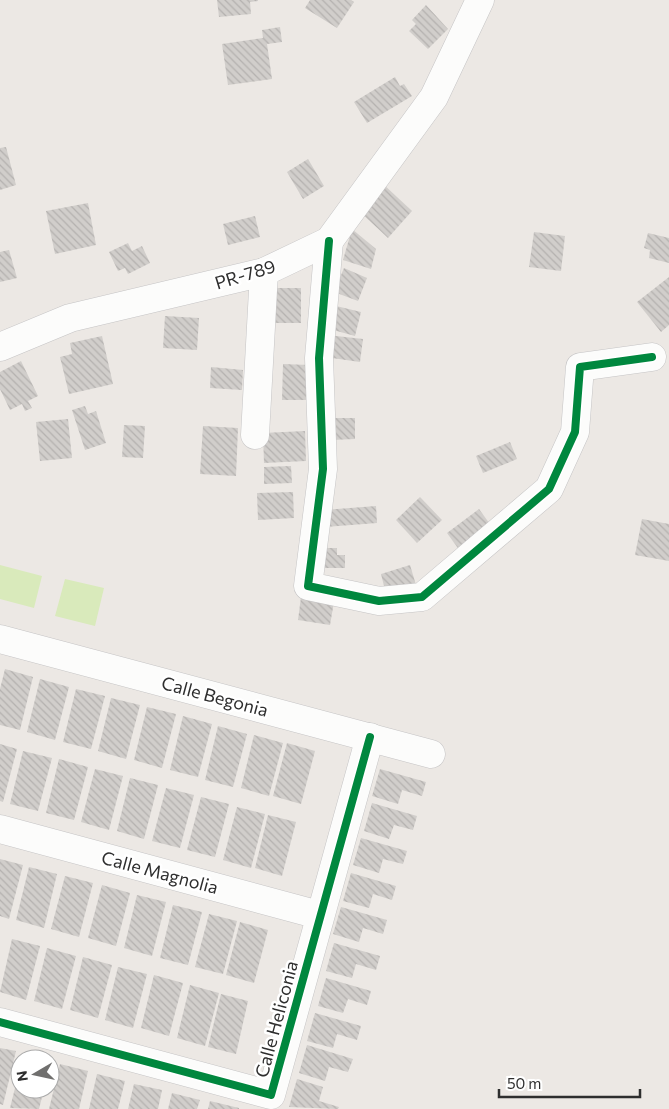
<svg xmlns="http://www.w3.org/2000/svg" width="669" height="1109" font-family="Commissioner,sans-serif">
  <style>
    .pitch { fill: #d9eabb }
    .building { fill: url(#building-back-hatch) }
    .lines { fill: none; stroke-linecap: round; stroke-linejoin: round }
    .minor-casing { stroke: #c5c4c5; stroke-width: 29 }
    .minor { stroke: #fcfcfb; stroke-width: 28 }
    .cycleway-casing { stroke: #fff; stroke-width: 11 }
    .cycleway { stroke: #00873e; stroke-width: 8 }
    .labels { text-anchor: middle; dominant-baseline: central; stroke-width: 5; stroke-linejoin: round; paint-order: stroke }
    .street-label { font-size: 18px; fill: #2e2e2e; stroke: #fff }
  </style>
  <defs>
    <pattern id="building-back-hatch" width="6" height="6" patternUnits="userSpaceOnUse" patternTransform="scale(1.25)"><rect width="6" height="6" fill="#d1cecb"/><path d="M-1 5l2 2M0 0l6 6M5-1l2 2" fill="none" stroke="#b4b1af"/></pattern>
  </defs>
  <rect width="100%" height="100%" fill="#ece8e4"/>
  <g class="pitch">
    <path d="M0,565L42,576L34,608L0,599Z"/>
    <path d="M65,579L104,588L95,626L55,616Z"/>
  </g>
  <g class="building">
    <path d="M217,0H258V1L250,2L251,14L219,17Z"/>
    <path d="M310,0H351L354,2L337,28L305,8Z"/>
    <path d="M426,5L448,29L428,49L409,31L416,24L412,20Z"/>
    <path d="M280,27L282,42L267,44L272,79L228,85L222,44L263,38L262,30Z"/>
    <path d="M395,77L400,86L404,84L412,96L367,123L354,102Z"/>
    <path d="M6,147L16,185L0,190V148Z"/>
    <path d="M308,159L324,186L303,199L287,172Z"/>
    <path d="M382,183L412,211L388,238L358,210Z"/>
    <path d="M88,203L96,245L55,254L46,211Z"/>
    <path d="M255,216L260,237L228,245L223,224Z"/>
    <path d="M352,229L376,249L371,269L343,260Z"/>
    <path d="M534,232L565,236L561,271L529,267Z"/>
    <path d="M648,233L669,238V263L649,258L650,250L644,248Z"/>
    <path d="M128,243L132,251L142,246L150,263L128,274L125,268L118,271L109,252Z"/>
    <path d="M9,250L17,278L0,282V252Z"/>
    <path d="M344,268L367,278L358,301L334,292Z"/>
    <path d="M669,277V325L661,332L637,302Z"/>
    <path d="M272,288H301V323H275V300Z"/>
    <path d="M332,305L361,312L355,336L326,328Z"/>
    <path d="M165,316L199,318L197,350L163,348Z"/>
    <path d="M327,335L363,339L360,362L325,357Z"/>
    <path d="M102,336L113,384L69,394L60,357L72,354L70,343Z"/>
    <path d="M21,361L38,396L28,401L32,408L25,411L22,404L10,410L0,389V372Z"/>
    <path d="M283,364L309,365V400H282Z"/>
    <path d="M211,367L243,370L242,390L210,388Z"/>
    <path d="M85,406L88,414L96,411L106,443L85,450L72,410Z"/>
    <path d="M332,418H355V439L332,440Z"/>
    <path d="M68,419L72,458L40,461L36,422Z"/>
    <path d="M124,425L145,426L143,458L122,457Z"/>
    <path d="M203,426L238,428L236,476L200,474Z"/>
    <path d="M305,431L306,461L264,463L263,433Z"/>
    <path d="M510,442L517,459L483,473L476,456Z"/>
    <path d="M291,466L292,483L264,484V467Z"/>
    <path d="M293,492L294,518L258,520L257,493Z"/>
    <path d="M420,497L442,520L417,543L396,520Z"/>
    <path d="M376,506L377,523L325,527L324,510Z"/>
    <path d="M479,509L492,527L460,551L447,533Z"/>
    <path d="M642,519L669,524V561L635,555Z"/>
    <path d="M322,548H337V555H345V568H323Z"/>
    <path d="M410,565L416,585L386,594L381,574Z"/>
    <path d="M301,597L334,602L330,625L298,620Z"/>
    <path d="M5,669L33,677L20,730L0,725V689Z"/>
    <path d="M40,679L69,687L55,740L27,732Z"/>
    <path d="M76,689L105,696L91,749L63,742Z"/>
    <path d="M111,698L140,705L126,759L98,751Z"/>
    <path d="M147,707L176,714L162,768L134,760Z"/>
    <path d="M183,716L212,724L198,777L170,770Z"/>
    <path d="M218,726L247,734L233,787L205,780Z"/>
    <path d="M254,735L283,743L269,796L241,788Z"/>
    <path d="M287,743L315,751L301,804L273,796Z"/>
    <path d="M0,744L17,749L3,802L0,801Z"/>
    <path d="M23,751L52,758L38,811L10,804Z"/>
    <path d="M59,759L88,767L74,820L46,813Z"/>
    <path d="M95,769L123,776L109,830L81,822Z"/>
    <path d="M380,769L426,782L422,796L402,790L398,804L372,796Z"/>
    <path d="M130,778L158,785L144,839L117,831Z"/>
    <path d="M166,788L194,795L180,848L152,841Z"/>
    <path d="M201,797L229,804L215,857L187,850Z"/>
    <path d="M372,803L417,816L413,830L394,825L389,839L364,831Z"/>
    <path d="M237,807L265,814L251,868L223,860Z"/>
    <path d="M268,815L296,822L282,876L255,868Z"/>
    <path d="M361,838L407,851L403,864L383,859L379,873L353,865Z"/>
    <path d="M0,859L23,865L9,919L0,916Z"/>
    <path d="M29,867L57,874L44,928L16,920Z"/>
    <path d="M351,873L396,886L392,900L373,894L369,908L343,901Z"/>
    <path d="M65,876L93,883L79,937L51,929Z"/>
    <path d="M102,885L130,893L116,946L88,938Z"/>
    <path d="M137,895L166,902L152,956L124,948Z"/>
    <path d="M173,905L202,912L188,965L160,958Z"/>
    <path d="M341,907L387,920L383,934L363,928L359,942L333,934Z"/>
    <path d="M209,914L237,921L223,974L195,967Z"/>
    <path d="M240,922L268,930L254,983L226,975Z"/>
    <path d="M12,939L40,946L26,1000L0,992Z"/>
    <path d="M334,943L380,956L376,970L356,964L352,978L326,971Z"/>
    <path d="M47,948L76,956L62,1009L34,1001Z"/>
    <path d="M83,957L112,965L98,1018L70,1010Z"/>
    <path d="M118,967L147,974L133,1028L105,1020Z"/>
    <path d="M154,975L183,983L169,1036L141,1028Z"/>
    <path d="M326,978L371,991L367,1005L348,999L343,1013L318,1006Z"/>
    <path d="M190,985L219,993L205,1046L177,1038Z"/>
    <path d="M221,994L248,1001L236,1054L208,1047Z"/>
    <path d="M315,1013L361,1026L357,1040L337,1034L333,1048L307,1041Z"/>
    <path d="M307,1045L353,1059L348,1072L329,1067L325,1081L299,1073Z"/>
    <path d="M0,1048L16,1051L3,1105L0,1104Z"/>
    <path d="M60,1064L88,1071L79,1109H49Z"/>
    <path d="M20,1068V1089H44L39,1109L10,1108Z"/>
    <path d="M97,1074L125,1081L118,1109H89Z"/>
    <path d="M297,1079L323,1087L319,1101L339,1107L338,1109L289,1107Z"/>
    <path d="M134,1084L162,1090L158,1109H128Z"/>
    <path d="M172,1093L200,1100L197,1109H168Z"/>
    <path d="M210,1101L239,1108V1109H208Z"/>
  </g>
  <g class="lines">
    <defs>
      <g id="minor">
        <path d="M329,241L319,358L323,469L308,586L379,601L422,597L549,489L575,432L580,367L652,357"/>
        <path d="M0,347L70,318L264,272L329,241L434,97L480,0"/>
        <path d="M255,435L264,272"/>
        <path d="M0,639L431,754"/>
        <path d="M0,829L319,915"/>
        <path d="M0,1022L271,1095L370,737"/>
      </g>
    </defs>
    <use href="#minor" class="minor-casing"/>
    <use href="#minor" class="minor"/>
    <defs>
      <g id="cycleway">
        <path d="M329,241L319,358L323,469L308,586L379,601L422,597L549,489L575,432L580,367L652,357"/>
        <path d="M0,1022L271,1095L370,737"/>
      </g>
    </defs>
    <use href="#cycleway" class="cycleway-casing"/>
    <use href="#cycleway" class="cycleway"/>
  </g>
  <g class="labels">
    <g class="street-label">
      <text transform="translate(245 274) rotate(-17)">PR-789</text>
      <text transform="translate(215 696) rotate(15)">Calle Begonia</text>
      <text transform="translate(160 872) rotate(15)">Calle Magnolia</text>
      <text transform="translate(276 1019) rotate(-75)">Calle Heliconia</text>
    </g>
  </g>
  <g transform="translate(35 1074) rotate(261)"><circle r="24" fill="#ffffff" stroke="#ababab"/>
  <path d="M0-4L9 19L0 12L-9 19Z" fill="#706f6e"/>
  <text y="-8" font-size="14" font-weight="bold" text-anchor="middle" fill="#2e2e2e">N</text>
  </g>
  <path d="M499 1089v8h141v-8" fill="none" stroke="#2e2e2e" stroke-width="2.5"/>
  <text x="507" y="1089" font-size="15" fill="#2e2e2e" stroke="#ffffff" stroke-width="4" paint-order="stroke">50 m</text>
</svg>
